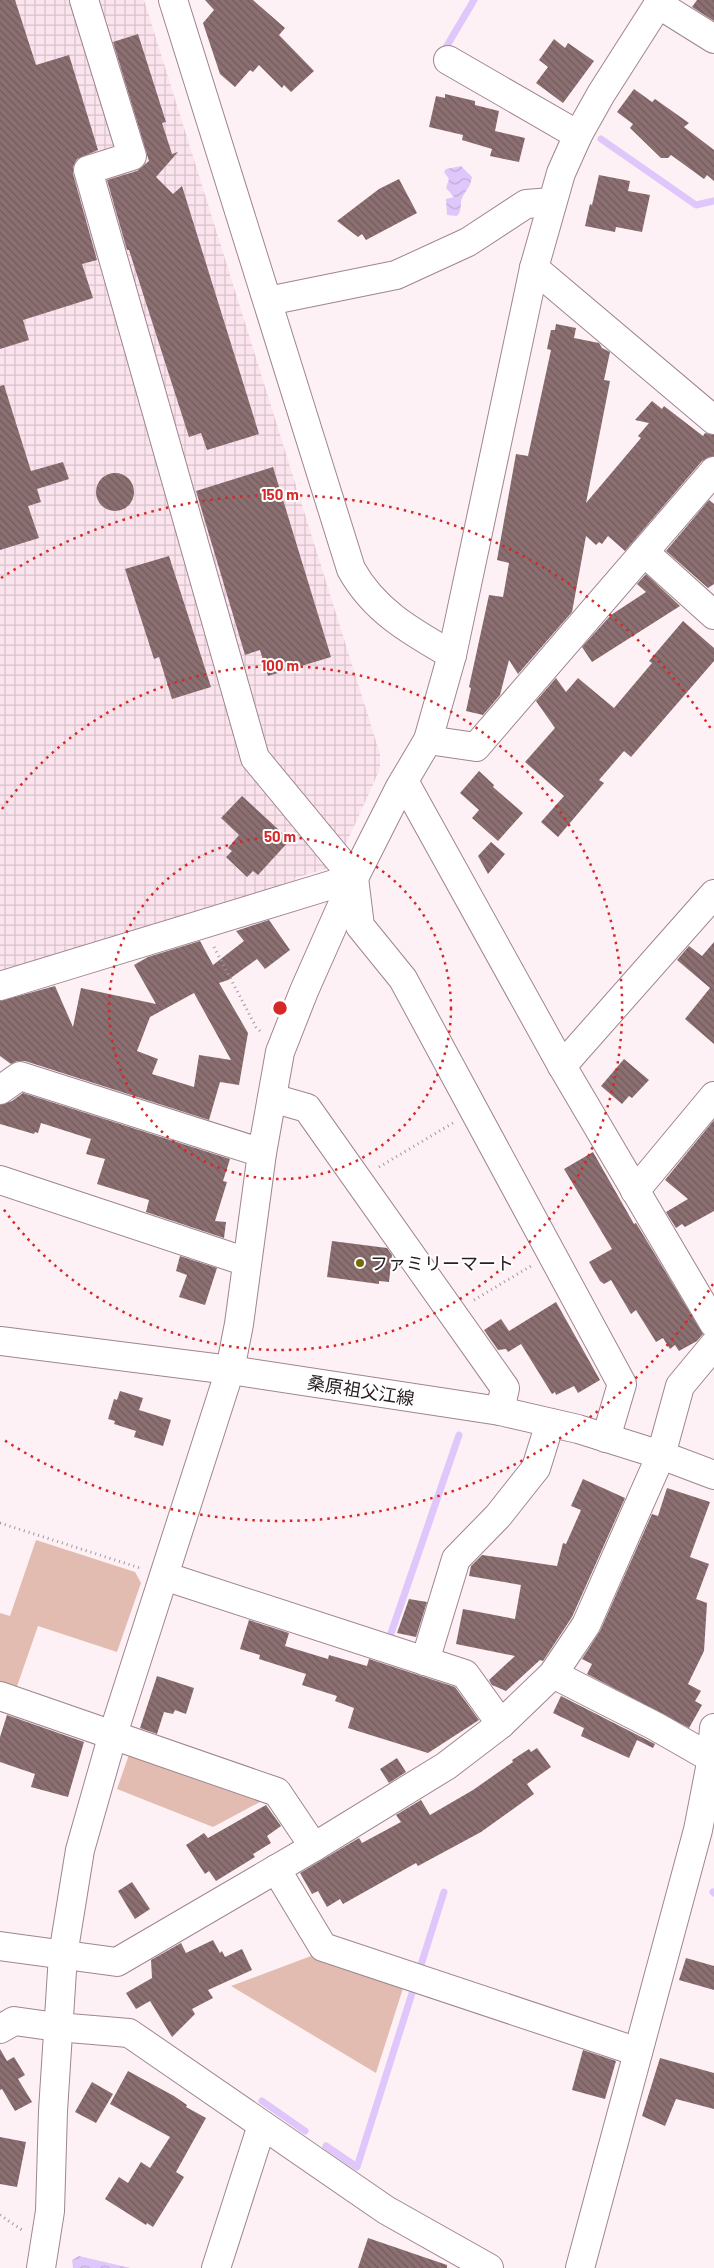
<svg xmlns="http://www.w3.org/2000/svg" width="714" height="2268" font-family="Barlow,'Noto Sans JP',sans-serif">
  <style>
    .industrial { fill: url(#industrial-grid) }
    .grass { fill: #e3bcb1 }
    .water { fill: url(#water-waves) }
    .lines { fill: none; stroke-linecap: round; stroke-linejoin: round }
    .stream { stroke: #dfc7fb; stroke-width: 7 }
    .building { fill: url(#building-back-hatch); fill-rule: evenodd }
    .minor-casing { stroke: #9f8590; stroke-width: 30 }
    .major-casing { stroke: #9f8590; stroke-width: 30 }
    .path { stroke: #a2979b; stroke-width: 3; stroke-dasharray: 1 4; stroke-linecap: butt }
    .minor { stroke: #fff; stroke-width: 28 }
    .major { stroke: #fff; stroke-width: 28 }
    .ring { fill: none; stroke: #d62828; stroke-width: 2.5; stroke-dasharray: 2.5 5 }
    .poi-dot { fill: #756b04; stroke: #fff; stroke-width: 2 }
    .labels { text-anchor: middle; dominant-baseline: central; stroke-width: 4; stroke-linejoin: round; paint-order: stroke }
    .poi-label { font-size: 18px; fill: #2a2024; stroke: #fff; text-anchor: start }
    .street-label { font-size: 18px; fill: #2a2024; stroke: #fff }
    .centre { fill: #d62828; stroke: #fff; stroke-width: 2.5 }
    .ring-label { font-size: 15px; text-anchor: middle; font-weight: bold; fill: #d62828; stroke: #fff; stroke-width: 4; stroke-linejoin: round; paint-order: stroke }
  </style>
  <defs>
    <pattern id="industrial-grid" width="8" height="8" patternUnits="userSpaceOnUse" patternTransform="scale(1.25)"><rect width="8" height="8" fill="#fbe4ed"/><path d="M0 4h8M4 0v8" fill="none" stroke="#d7c3cb"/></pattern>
    <pattern id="water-waves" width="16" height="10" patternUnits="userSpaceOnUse" patternTransform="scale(1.25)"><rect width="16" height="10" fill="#dfc7fb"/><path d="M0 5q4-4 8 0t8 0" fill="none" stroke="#c0abd7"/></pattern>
    <pattern id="building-back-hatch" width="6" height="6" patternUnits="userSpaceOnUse" patternTransform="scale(1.25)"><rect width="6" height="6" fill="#8b6f71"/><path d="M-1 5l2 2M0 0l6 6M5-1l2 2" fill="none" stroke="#725b5d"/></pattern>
  </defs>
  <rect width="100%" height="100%" fill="#fdf1f5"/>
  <path class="industrial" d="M0,0H144L380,754V769L336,866L295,878L296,883L0,975Z"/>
  <g class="grass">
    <path d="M36,1540L135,1572L141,1583L117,1652L38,1626L14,1695L0,1690V1613L10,1616Z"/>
    <path d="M132,1746L273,1795L213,1827L117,1789Z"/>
    <path d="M319,1953L405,1982L376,2073L231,1986Z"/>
  </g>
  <g class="water">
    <path d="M461,166L472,177C470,187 468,188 463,196C459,202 463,210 457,216L447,215L446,199L454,197L446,188L449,179L444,172L446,169Z"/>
    <path d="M79,2256L130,2268H73L72,2260Z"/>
  </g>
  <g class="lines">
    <g class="stream">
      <path d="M449,52L445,49L474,0"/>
      <path d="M601,139L696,205L714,201"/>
      <path d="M388,1642L459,1435"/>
      <path d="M713,1892L714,1893"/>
      <path d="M420,1968L444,1892"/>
      <path d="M262,2101L305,2131"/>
      <path d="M326,2146L357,2167L414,1987"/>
    </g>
  </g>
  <g class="building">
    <path d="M0,0H15L36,65L69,55L98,150L77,159L73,167V174L97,260L82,264L93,298L23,320L29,340L0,349Z"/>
    <path d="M205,0H253L285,28L279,35L314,71L291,92L284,85L282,88L259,65L253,72L250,70L235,87L220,74L203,23L214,10Z"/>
    <path d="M697,0H714V21L692,7Z"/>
    <path d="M138,34L166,122L162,123L172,154L178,152L156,177L173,194L182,186L259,434L207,450L201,433L189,437L129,250H127L107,180L137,171L149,161L113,42Z"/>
    <path d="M554,39L565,48L568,43L594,61L563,103L536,83L548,67L539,60Z"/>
    <path d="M634,89L652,102L655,99L689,123L684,127L714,150V181L707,175L704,179L671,155L668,158H661L630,128L633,124L617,112Z"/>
    <path d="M445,94L475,101V105L499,111L495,131L525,138L519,162L490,156L492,149L462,140L463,135L429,127L436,96L445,98Z"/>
    <path d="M599,175L630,181L628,191L650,195L642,232L616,227L615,232L585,226L590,204L592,205Z"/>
    <path d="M399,179L417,213L366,240L362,234L358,237L337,221L379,189Z"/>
    <path d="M556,324L576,328L574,338L599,343L602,348L610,352L604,380L610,381L586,503L641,438L638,436L649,423L635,420L652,401L662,409L664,406L703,436L705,433L714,435V456L702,461L625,551L608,536L602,544L599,542L596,545L586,536L572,612L518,674L509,660L500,695L483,715L466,711L471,688L469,687L489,595L503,597L509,563L497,560L516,454L528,456L551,350L547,349L551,330H555Z"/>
    <path d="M4,385L31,471L63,462L69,479L37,489L41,502L28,506L39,538L0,550V386Z"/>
    <path d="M273,467L331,657L268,676L260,650L245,655L196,491Z"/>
    <circle cx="115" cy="492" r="19"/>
    <path d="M709,500L714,504V584L708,588L666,551Z"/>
    <path d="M169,556L211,687L172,699L159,657L154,659L125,569Z"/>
    <path d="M646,574L680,606L592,662L582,647L611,615L646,592L637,584Z"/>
    <path d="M683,621L714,648V661L631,757L624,751L599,780L604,783L558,837L541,822L564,796L525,762L555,728L536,701L556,678L566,692L578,678L614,708L652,663L649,661Z"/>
    <path d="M479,771L494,785L493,787L523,813L498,841L472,818L479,810L460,793Z"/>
    <path d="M242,796L290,840L258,875L253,871L247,877L226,857L232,851L228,848L239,835L221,818Z"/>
    <path d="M491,842L505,854L488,874L478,856Z"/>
    <path d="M269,920L290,950L265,969L257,959L228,980L219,983L248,1033L239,1085L220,1082L209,1120L25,1061H17L11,1064L0,1056V1001L55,986L73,1027L81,988L156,1004L134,965L148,957L200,941L213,965L244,941L236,931ZM194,993L231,1060L199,1055L194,1087L152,1074L158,1059L137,1051L150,1017Z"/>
    <path d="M714,942V1044L685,1019L710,988L677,960L689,946L702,956Z"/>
    <path d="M624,1059L649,1080L632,1098L629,1096L622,1104L601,1086Z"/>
    <path d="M23,1093L230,1159L223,1181L227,1182L215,1221L226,1222L224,1238L146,1212L149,1200L97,1184L105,1159L86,1154L91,1139L41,1123L38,1133L35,1132L34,1134L0,1124V1105L12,1101Z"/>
    <path d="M714,1120V1211L685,1227L682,1224L676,1228L666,1212L688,1199L665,1180Z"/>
    <path d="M593,1152L634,1224L636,1223L703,1334L697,1341L679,1351L675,1345L670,1349L663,1338L656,1342L636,1310L631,1314L611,1280L604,1284L600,1281L589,1262L612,1249L564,1169Z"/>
    <path d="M332,1241L387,1248L392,1255L389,1282L379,1281V1284L327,1277Z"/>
    <path d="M180,1256L217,1268L205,1305L179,1297L187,1275L176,1271Z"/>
    <path d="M556,1302L600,1380L578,1393L574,1386L556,1395L555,1392L552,1394L521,1344L508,1352L506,1349L498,1350L484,1330L501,1319L509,1331Z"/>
    <path d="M120,1391L143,1398L139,1410L171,1420L163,1446L134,1437L136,1431L114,1424L115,1421L108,1419L114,1399L117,1400Z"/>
    <path d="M583,1479L625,1498L572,1617L543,1661L540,1660L506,1691L492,1685L489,1680L515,1656L456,1644L463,1609L515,1619L521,1585L469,1576L471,1566L482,1555L557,1566L563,1543L566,1544L581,1510L571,1506Z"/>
    <path d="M667,1488L710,1502L690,1557L709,1564L696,1599L707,1603L704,1651L688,1684L701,1691L695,1701L702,1705L689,1728L587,1674L592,1664L582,1659L600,1631L652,1514L658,1516Z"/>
    <path d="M409,1599L427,1602L416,1637L397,1633Z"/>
    <path d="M249,1620L289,1633L285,1646L328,1659L329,1655L367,1666L369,1659L455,1687L479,1720L428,1753L348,1728L354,1708L335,1701L337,1696L302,1685L306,1674L259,1659L260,1655L240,1649Z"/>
    <path d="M157,1676L194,1688L186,1714L175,1710L173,1714L164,1712L157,1734L140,1728Z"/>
    <path d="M561,1696L655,1744L653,1748L637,1740L629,1758L581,1736L584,1728L553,1713Z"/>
    <path d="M7,1715L84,1742L68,1797L31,1787L35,1774L0,1762V1737Z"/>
    <path d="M537,1748L551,1767L527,1784L534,1794L481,1832L418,1866L416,1863L343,1904L340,1899L327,1907L318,1891L312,1894L300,1873L359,1838L362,1843L401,1822L396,1815L421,1800L430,1815L473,1790L513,1762L512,1760L529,1749L531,1752Z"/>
    <path d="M397,1758L406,1772L389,1783L380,1769Z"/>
    <path d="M266,1805L281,1826L267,1836L271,1843L253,1854L255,1857L216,1881L209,1871L205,1874L186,1845L204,1833L208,1838Z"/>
    <path d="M132,1882L150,1909L135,1919L118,1891Z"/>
    <path d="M213,1940L220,1953L222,1951L225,1957L242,1949L252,1970L208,1990L213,1998L192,2009L195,2014L172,2037L150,2001L136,2009L126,1993L152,1978L151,1960L181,1943L186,1953Z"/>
    <path d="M686,1958L714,1966V1990L679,1980Z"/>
    <path d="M0,2049L7,2061L14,2057L25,2075L18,2079L32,2102L15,2111L2,2089L0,2090Z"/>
    <path d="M583,2050L616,2061L605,2099L572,2090Z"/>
    <path d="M660,2058L714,2073V2109L676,2099L665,2126L642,2116Z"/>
    <path d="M128,2071L174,2096L187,2105L186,2107L206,2118L176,2172L184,2177L153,2227L147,2223L146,2225L105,2199L119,2177L128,2183L141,2162L150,2168L170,2137L110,2104Z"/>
    <path d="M92,2082L113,2094L96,2123L75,2112Z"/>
    <path d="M0,2137L26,2142L17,2187L0,2184Z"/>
    <path d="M368,2238L447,2265V2268H358Z"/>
  </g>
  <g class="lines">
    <defs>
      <g id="minor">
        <path d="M84,0L132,156L88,170L255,758L354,878L360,926L403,979L622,1384L606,1438"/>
        <path d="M173,0L351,569C374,611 412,632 452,655"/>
        <path d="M658,4L714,39"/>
        <path d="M448,60L578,135"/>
        <path d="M534,268L714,420"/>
        <path d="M268,301L396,275L468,242L526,204L552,202"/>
        <path d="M644,552L714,615"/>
        <path d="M428,740L476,747L714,471"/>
        <path d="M404,781L562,1066L714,1324"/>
        <path d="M0,986L354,878"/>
        <path d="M562,1066L714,894"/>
        <path d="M0,1090L20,1076L262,1153"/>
        <path d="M272,1098L307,1108L505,1388L500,1411"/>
        <path d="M0,1180L247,1262"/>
        <path d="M635,1191L714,1096"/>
        <path d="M164,1576L465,1674L501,1724"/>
        <path d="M425,1661L456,1559L498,1516L536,1468L550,1423"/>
        <path d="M553,1674L655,1726L711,1758"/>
        <path d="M0,1696L277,1792L314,1847"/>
        <path d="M276,1869L323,1947L638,2052"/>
        <path d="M0,1946L117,1962L314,1847L446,1766L501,1724L553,1674L586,1625L661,1455L680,1386L714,1345"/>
        <path d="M0,2029L14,2021L57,2027L129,2033L386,2210L489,2268"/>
        <path d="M41,2268L50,2211L53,2111L63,1955L80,1850L113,1734L230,1370L239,1324L262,1153L280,1052L304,991L354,878L399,789L428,740L452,655L534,268L561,173L578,135L601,94L661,0"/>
        <path d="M216,2268L262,2125"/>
        <path d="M580,2268L698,1830L711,1763L714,1728"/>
      </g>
      <path id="major" d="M0,1341L230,1370L500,1411L578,1429L661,1455L714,1475"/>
    </defs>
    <use href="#minor" class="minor-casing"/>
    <use href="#major" class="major-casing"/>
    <g class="path">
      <path d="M214,947L256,1027L262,1033"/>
      <path d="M379,1167L453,1123"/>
      <path d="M474,1300L531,1266"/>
      <path d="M0,1523L140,1568"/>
      <path d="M0,2215L22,2230"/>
    </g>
    <use href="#minor" class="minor"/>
    <use href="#major" class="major"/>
  </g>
  <g class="ring">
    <circle cx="280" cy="1008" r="171"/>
    <path d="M2 809A342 342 0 1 1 2 1207"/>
    <path d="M713 1284A513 513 0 0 1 1 1438M1 578A513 513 0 0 1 713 732"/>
  </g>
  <circle class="poi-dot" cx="360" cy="1263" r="5"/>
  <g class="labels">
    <g class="poi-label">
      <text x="370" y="1263">ファミリーマート</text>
    </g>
    <g class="street-label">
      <text transform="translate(361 1390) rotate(9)">桑原祖父江線</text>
    </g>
  </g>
  <circle cx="280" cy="1008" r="8" class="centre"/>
  <g class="ring-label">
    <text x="280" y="500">150 m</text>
    <text x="280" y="671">100 m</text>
    <text x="280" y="842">50 m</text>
  </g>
</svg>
